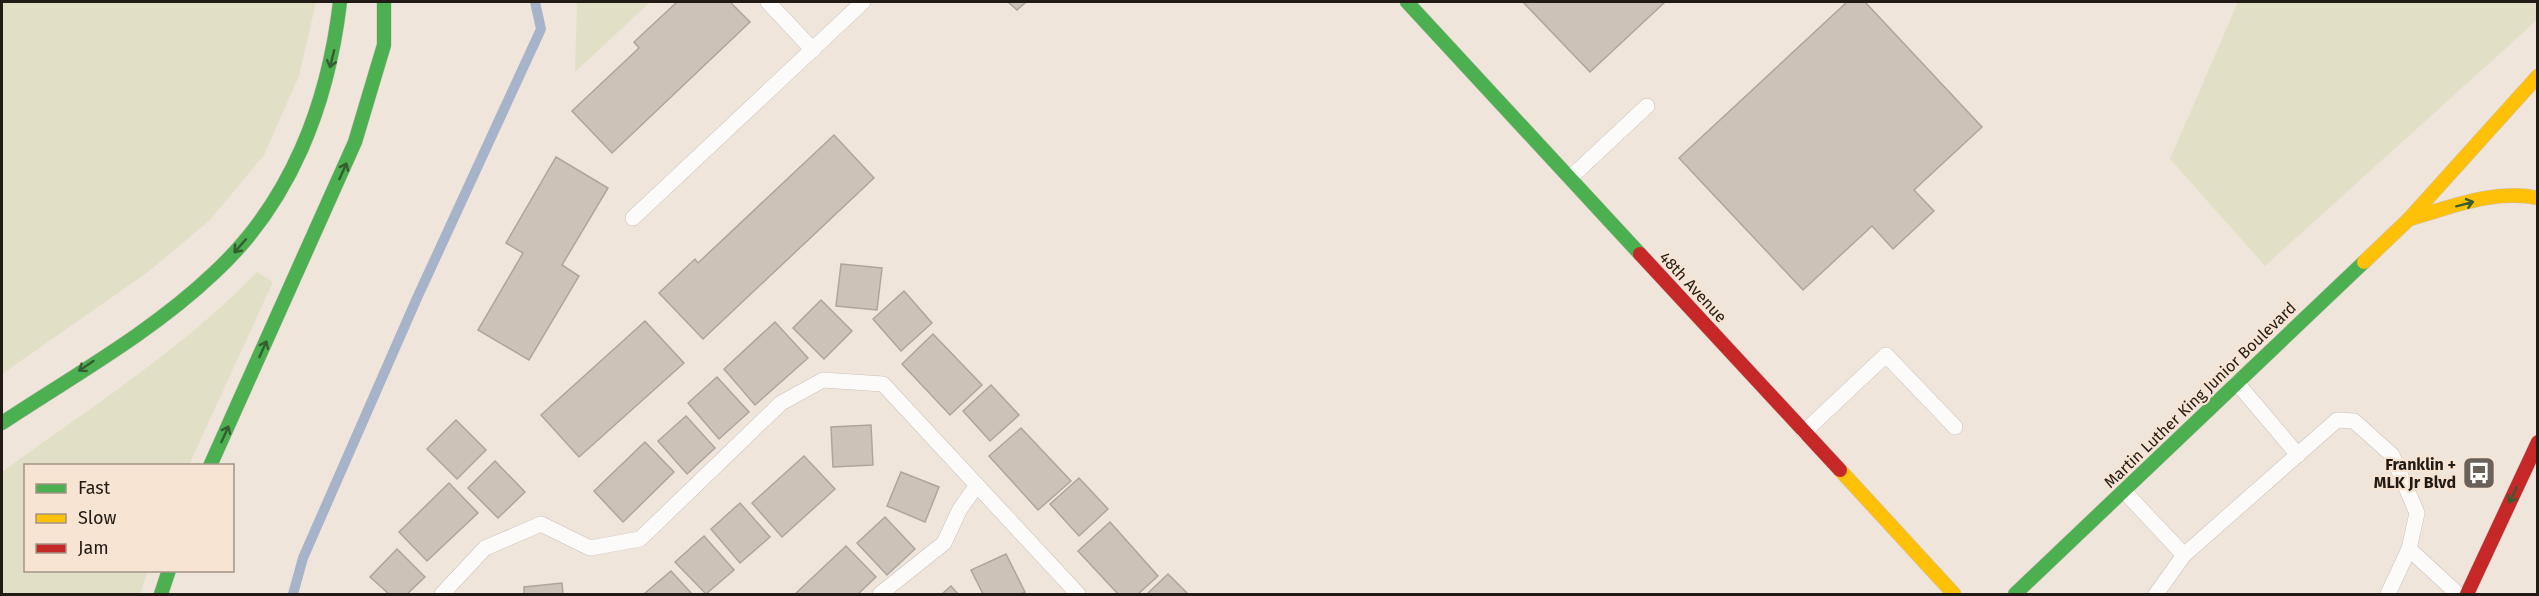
<svg xmlns="http://www.w3.org/2000/svg" width="2539" height="596" font-family="'Fira Sans',sans-serif">
  <style>
    .green { fill: #e1e0c6 }
    .lines { fill: none; stroke-linecap: round; stroke-linejoin: round }
    .stream { stroke: #a7b3c8; stroke-width: 10 }
    .building { fill: #ccc2b7; stroke: #ada69e; stroke-width: 1.5 }
    .lane-casing { stroke: #c9c1ba; stroke-width: 16 }
    .fast-casing { stroke: #c9c1ba; stroke-width: 15 }
    .slow-casing { stroke: #c9c1ba; stroke-width: 15 }
    .jam-casing { stroke: #c9c1ba; stroke-width: 15 }
    .lane { stroke: #fdfbfa; stroke-width: 15 }
    .fast { stroke: #4caf50; stroke-width: 14 }
    .slow { stroke: #ffc107; stroke-width: 14 }
    .jam { stroke: #c62828; stroke-width: 14 }
    .oneway { stroke: #355e30 }
    .labels { text-anchor: middle; dominant-baseline: central; stroke-width: 4.5; stroke-linejoin: round; paint-order: stroke }
    .street-label { font-size: 16px; fill: #221b15; stroke: #f7e4d3 }
    .poi-label { font-size: 16px; font-weight: bold; fill: #221b15; stroke: #f7e4d3; text-anchor: end }
  </style>
  <rect width="100%" height="100%" fill="#efe5db"/>
  <g class="green">
    <path d="M2,2H316L299,76L264,155L210,220L148,272L2,374Z"/>
    <path d="M577,2H650L575,72Z"/>
    <path d="M2238,2H2537V20L2265,266L2170,159Z"/>
    <path d="M257,272L273,282L189,465L26,466V570L148,571L140,594H2V472C88,409 182,350 257,272Z"/>
  </g>
  <g class="lines">
    <path class="stream" d="M293,594L303,558L417,298L541,29L535,2"/>
  </g>
  <g class="building">
    <path d="M677,2H730L750,22L612,153L572,111L639,48L634,42Z"/>
    <path d="M1008,2H1026L1017,10Z"/>
    <path d="M1523,2H1665L1590,72Z"/>
    <path d="M1847,2H1865L1982,127L1914,190L1934,211L1893,249L1872,226L1803,290L1679,158Z"/>
    <path d="M834,135L874,178L703,339L659,293L695,259L698,263Z"/>
    <path d="M556,157L608,188L562,265L579,276L529,360L478,330L523,253L506,243Z"/>
    <path d="M841,264L882,268L877,310L836,306Z"/>
    <path d="M904,291L932,323L901,351L873,319Z"/>
    <path d="M821,300L852,331L824,359L793,328Z"/>
    <path d="M645,321L684,363L579,457L541,415Z"/>
    <path d="M775,322L808,358L755,405L724,369Z"/>
    <path d="M933,334L982,385L950,415L902,364Z"/>
    <path d="M717,377L749,412L719,439L688,403Z"/>
    <path d="M991,385L1019,415L990,441L963,411Z"/>
    <path d="M686,416L715,448L687,474L658,441Z"/>
    <path d="M456,420L486,450L457,479L427,449Z"/>
    <path d="M871,425L873,465L833,467L831,427Z"/>
    <path d="M1021,428L1071,481L1038,510L989,456Z"/>
    <path d="M645,442L674,472L623,522L594,491Z"/>
    <path d="M804,456L835,489L782,537L752,503Z"/>
    <path d="M495,461L525,492L498,518L468,488Z"/>
    <path d="M901,472L939,487L925,522L887,506Z"/>
    <path d="M1079,478L1108,509L1079,536L1050,504Z"/>
    <path d="M449,483L478,513L427,561L399,532Z"/>
    <path d="M740,503L770,537L740,563L711,529Z"/>
    <path d="M885,517L915,549L887,575L857,543Z"/>
    <path d="M1110,522L1158,576L1138,594H1118L1078,551Z"/>
    <path d="M704,536L734,570L706,594L675,562Z"/>
    <path d="M846,546L876,577L858,594H795Z"/>
    <path d="M397,549L425,577L407,594H389L370,577Z"/>
    <path d="M1006,554L1025,592L1020,594H983L971,570Z"/>
    <path d="M671,571L692,594H644Z"/>
    <path d="M1168,574L1188,594H1147Z"/>
    <path d="M562,583L563,594H524V587Z"/>
    <path d="M951,586L958,594H942Z"/>
  </g>
  <g class="lines">
    <defs>
      <g id="lane">
        <path d="M768,2L813,50"/>
        <path d="M1570,178L1647,106"/>
        <path d="M633,218L863,2"/>
        <path d="M2237,383L2298,455"/>
        <path d="M1804,432L1886,355L1955,427"/>
        <path d="M2124,491L2184,555L2337,420L2354,421L2392,455L2417,513L2409,549L2388,594"/>
        <path d="M2409,549L2458,594"/>
        <path d="M442,594L485,548L541,524L590,548L640,539L781,403L823,380L883,384L1078,594"/>
        <path d="M880,594L944,543L960,509L977,485"/>
        <path d="M2156,594L2184,555"/>
      </g>
      <g id="fast">
        <path d="M1407,2L1640,254"/>
        <path d="M2,423C73,376 152,332 214,273C291,202 328,104 340,2"/>
        <path d="M210,466L355,142L384,45V2"/>
        <path d="M161,594L169,570"/>
        <path d="M2015,594L2364,262"/>
      </g>
      <g id="slow">
        <path d="M2409,219C2452,207 2493,189 2538,198"/>
        <path d="M2364,262L2409,219L2538,76"/>
        <path d="M1840,470L1954,594"/>
      </g>
      <g id="jam">
        <path d="M1640,254L1840,470"/>
        <path d="M2467,594L2538,442"/>
      </g>
    </defs>
    <use href="#lane" class="lane-casing"/>
    <use href="#fast" class="fast-casing"/>
    <use href="#slow" class="slow-casing"/>
    <use href="#jam" class="jam-casing"/>
    <use href="#lane" class="lane"/>
    <use href="#fast" class="fast"/>
    <use href="#slow" class="slow"/>
    <use href="#jam" class="jam"/>
  </g>
  <defs><path id="oneway-shaft" d="M-6 0H5M1.5-3L5.5 0L1.5 3" fill="none" stroke-width="1.6" stroke-linecap="round" stroke-linejoin="round" transform="scale(1.5)"/></defs>
  <g class="oneway">
    <use href="#oneway-shaft" transform="translate(332 59) rotate(104)"/>
    <use href="#oneway-shaft" transform="translate(343 171) rotate(-66)"/>
    <use href="#oneway-shaft" transform="translate(2465 204) rotate(-15)"/>
    <use href="#oneway-shaft" transform="translate(240 246) rotate(131)"/>
    <use href="#oneway-shaft" transform="translate(263 349) rotate(-66)"/>
    <use href="#oneway-shaft" transform="translate(86 366) rotate(146)"/>
    <use href="#oneway-shaft" transform="translate(225 434) rotate(-66)"/>
    <use href="#oneway-shaft" transform="translate(2513 495) rotate(115)"/>
  </g>
  <defs>
    <symbol id="bus-square" viewBox="-11 -11 22 22"><rect x="-9" y="-9" width="18" height="18" rx="4" fill="#6a625a" stroke="#f7e4d3"/><path d="M-5-6H5V4H4V6H2V4H-2V6H-4V4H-5ZM-3.5-4V0h7V-4ZM-3.5 1.2v1.5H-2V1.2ZM2 1.2v1.5H3.5V1.2Z" fill="#fff"/></symbol>
  </defs>
  <g fill-rule="evenodd">
    <use href="#bus-square" x="2460" y="454" width="38" height="38"/>
  </g>
  <g class="labels">
    <g class="street-label">
      <text transform="translate(1693 287) rotate(47)">48th Avenue</text>
      <text transform="translate(2200 395) rotate(-44)">Martin Luther King Junior Boulevard</text>
    </g>
    <g class="poi-label">
      <text x="2456" y="464">Franklin +<tspan x="2456" dy="18">MLK Jr Blvd</tspan></text>
    </g>
  </g>
  <rect width="2539" height="596" fill="none" stroke="#221b15" stroke-width="6"/>
  <rect x="24" y="464" width="210" height="108" fill="#f7e4d3" stroke="#a29487" stroke-width="1.5"/>
  <rect x="36" y="484" width="30" height="9" fill="#4caf50" stroke="#a29487" stroke-width="1.5"/>
  <text x="78" y="494" font-size="18" fill="#221b15">Fast</text>
  <rect x="36" y="514" width="30" height="9" fill="#ffc107" stroke="#a29487" stroke-width="1.5"/>
  <text x="78" y="524" font-size="18" fill="#221b15">Slow</text>
  <rect x="36" y="544" width="30" height="9" fill="#c62828" stroke="#a29487" stroke-width="1.5"/>
  <text x="78" y="554" font-size="18" fill="#221b15">Jam</text>
</svg>
